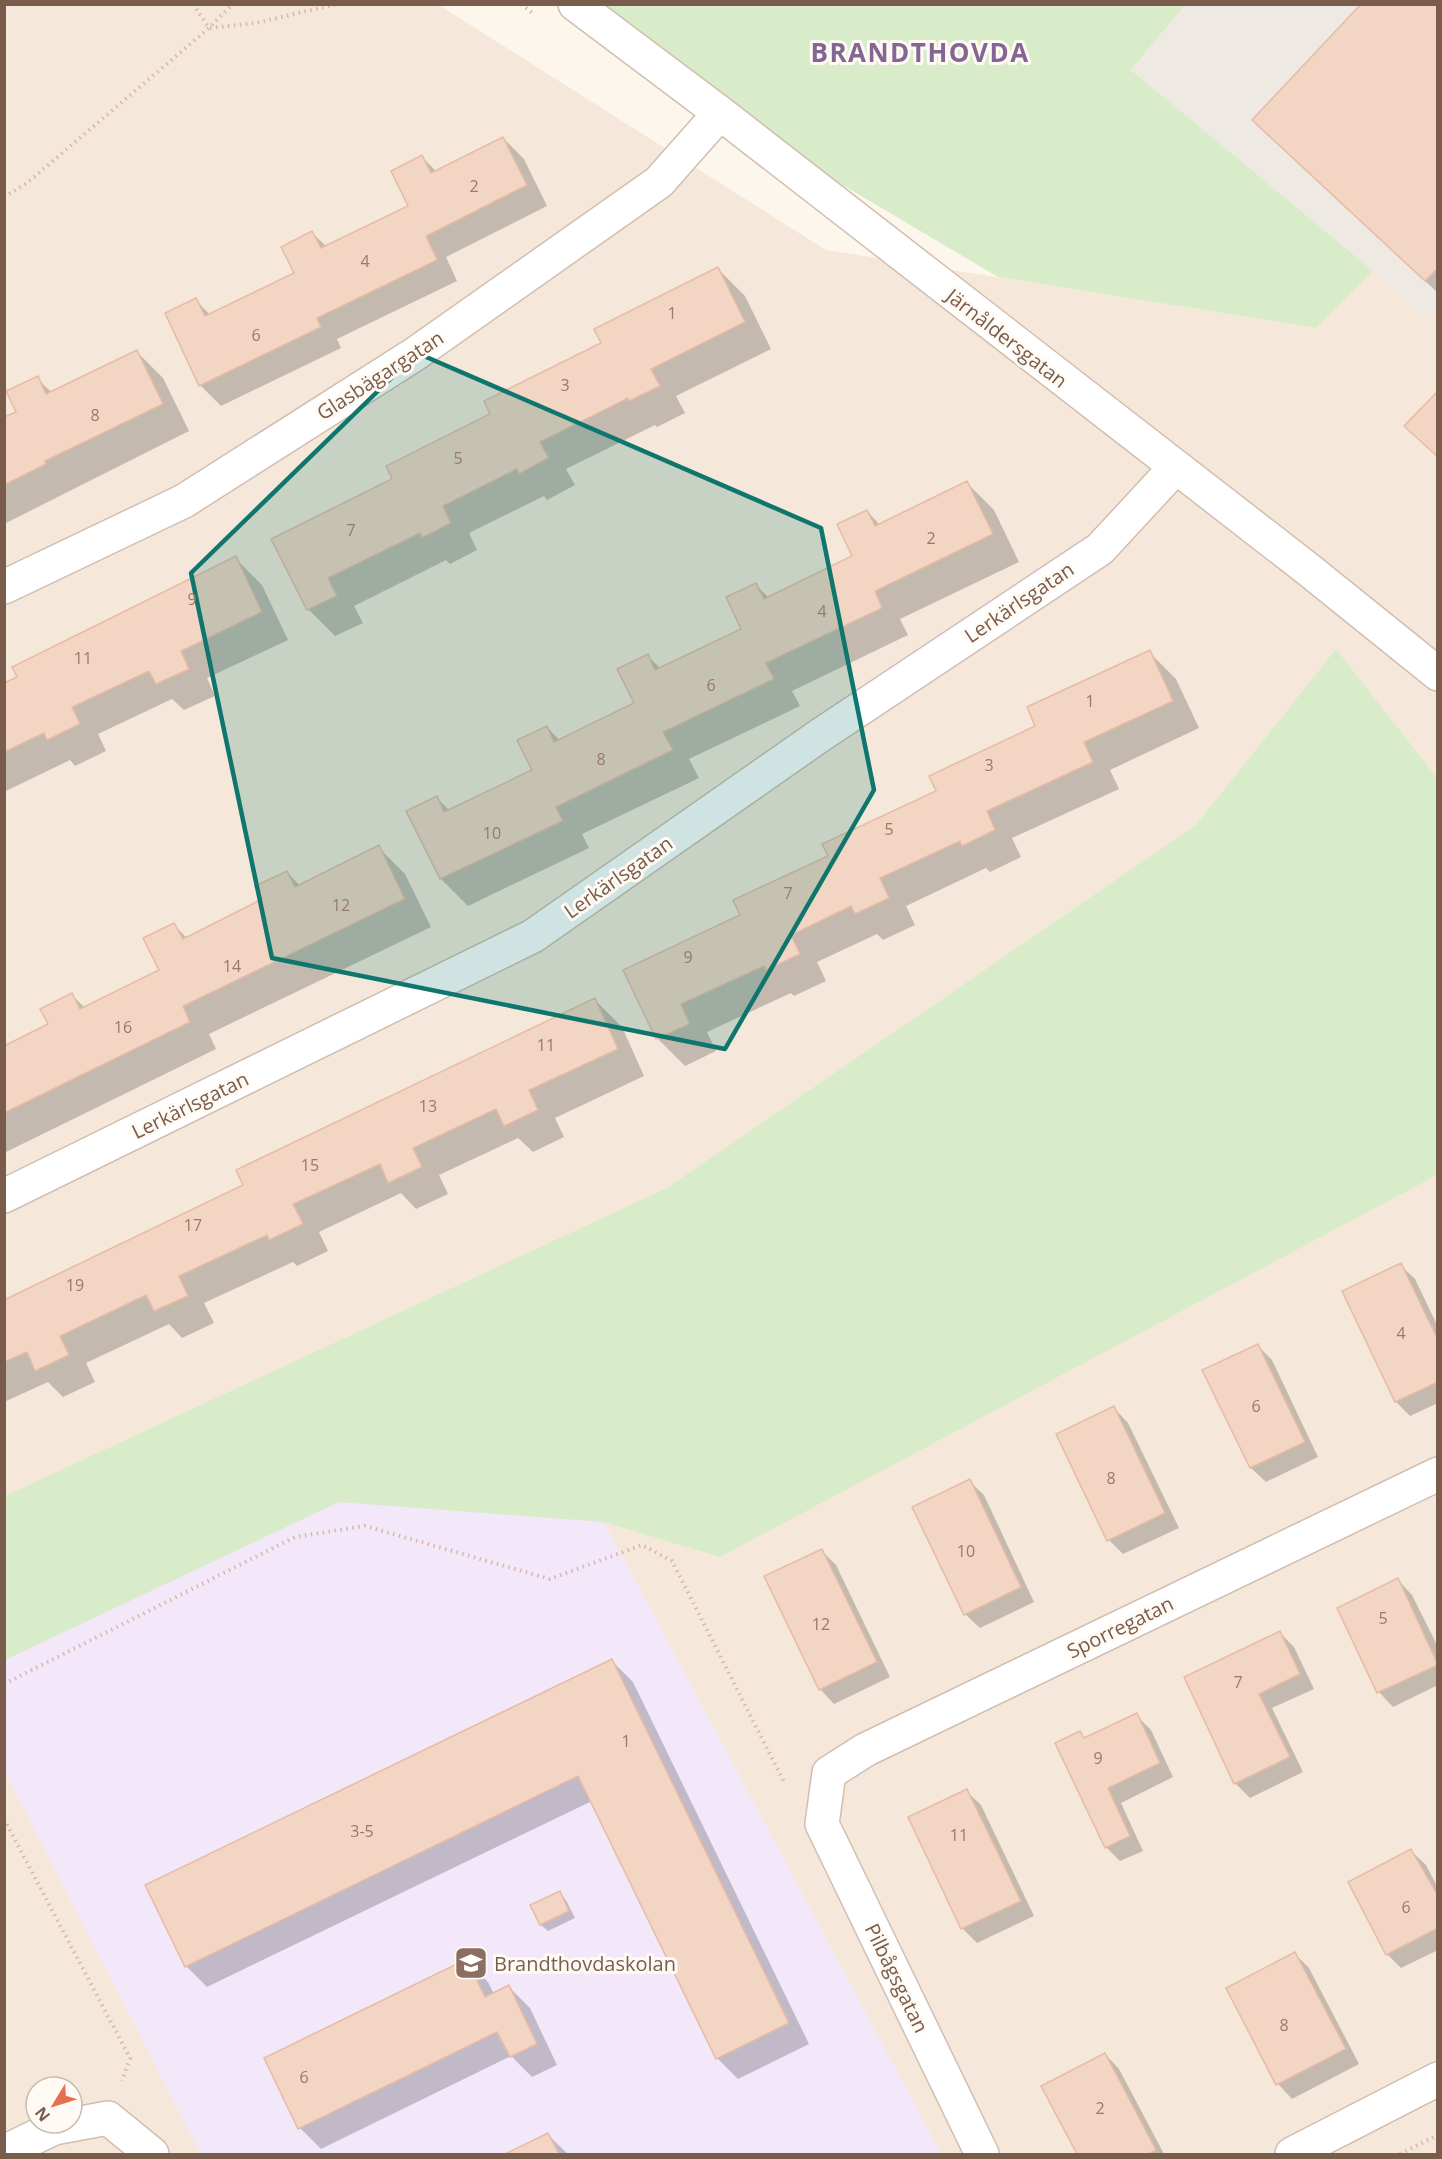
<svg xmlns="http://www.w3.org/2000/svg" width="1442" height="2159" font-family="'Open Sans',sans-serif">
  <style>
    .residential { fill: #f5e8da; fill-rule: evenodd }
    .industrial { fill: #efe9e4 }
    .education { fill: #f3e8fa }
    .green { fill: #d8ecc9 }
    .shadow { fill: #0003 }
    .building { fill: #f3d5c3; stroke: #e6bba3; stroke-width: 1.5 }
    .lines { fill: none; stroke-linecap: round; stroke-linejoin: round }
    .minor-casing { stroke: #d1beb0; stroke-width: 36 }
    .path { stroke: #d9b8a5; stroke-width: 4; stroke-dasharray: 1.5 4.5; stroke-linecap: butt }
    .minor { stroke: #fff; stroke-width: 33 }
    .marked { fill: #0f766e; fill-opacity: 0.2; stroke: #0f766e; stroke-width: 4.5; stroke-linejoin: round }
    .labels { text-anchor: middle; dominant-baseline: central; stroke-width: 6; stroke-linejoin: round; paint-order: stroke }
    .number-label { font-size: 16px; fill: #987a6a }
    .street-label { font-size: 20px; fill: #7a5c4d; stroke: #fffaf3 }
    .education-label { font-size: 20px; fill: #785e54; stroke: #fffaf3; text-anchor: start }
    .district-label { font-size: 26px; font-weight: bold; letter-spacing: 1.5px; fill: #846695; stroke: #fffaf3 }
  </style>
  <rect width="100%" height="100%" fill="#fdf6ec"/>
  <path class="residential" d="M5,5H439L826,250L1316,328L1373,271L1427,318L1437,308V2154H5ZM36,2087H72V2123H36Z"/>
  <path class="industrial" d="M1185,5H1437V308L1427,318L1131,70Z"/>
  <path class="education" d="M339,1502L604,1522L941,2154H201L5,1772L4,1660Z"/>
  <g class="green">
    <path d="M586,5H1185L1131,70L1373,271L1316,328L998,277L738,123Z"/>
    <path d="M1336,649L1437,778V1175L720,1557L604,1522L339,1502L5,1660V1496L667,1188L1196,825Z"/>
  </g>
  <g class="shadow">
    <path d="M1438,4V293L1281,147Z"/>
    <path d="M503,138L524,159L547,206L446,257L457,281L337,339L341,348L221,406L200,385L196,300L210,315L296,273L312,233L327,247L410,207L422,157L437,172Z"/>
    <path d="M718,269L745,296L771,349L676,396L685,413L657,427L655,425L566,469L575,485L547,500L544,496L469,533L477,550L450,564L446,560L354,606L363,623L335,636L308,609L273,539L394,479Z"/>
    <path d="M136,351L163,378L189,431L4,524V419L18,412L37,378L52,393Z"/>
    <path d="M967,483L994,510L1019,562L900,619L908,635L792,691L800,706L689,759L699,778L582,834L589,848L468,906L441,879L408,812L437,798L450,811L534,771L547,727L560,741L636,704L648,656L661,669L743,630L756,585L769,598L854,557L867,511L880,525Z"/>
    <path d="M235,558L262,585L288,640L207,678L215,696L184,710L172,699L98,734L106,751L75,766L70,760L4,792V685L124,615L123,612Z"/>
    <path d="M1149,652L1176,679L1199,728L1110,770L1119,789L1012,838L1021,857L990,872L986,868L906,906L915,925L883,940L877,934L817,962L826,981L794,996L791,993L707,1032L716,1051L685,1066L658,1039L625,971L742,916L830,856L938,791Z"/>
    <path d="M378,847L405,874L431,927L209,1034L216,1049L4,1153V1047L50,1024L72,995L85,1008L161,971L174,925L187,938L264,900L287,872L300,886Z"/>
    <path d="M595,1000L622,1027L644,1076L555,1118L564,1137L533,1152L518,1138L439,1175L448,1194L416,1209L401,1193L319,1232L328,1251L297,1266L293,1262L204,1303L214,1323L182,1338L169,1324L86,1363L95,1382L63,1397L48,1382L4,1402V1302L245,1186Z"/>
    <path d="M1400,1265L1415,1279L1438,1327V1403L1410,1416L1396,1402Z"/>
    <path d="M1258,1346L1272,1360L1318,1457L1266,1482L1251,1468L1204,1371Z"/>
    <path d="M1114,1408L1128,1423L1179,1528L1123,1554L1109,1540Z"/>
    <path d="M969,1481L984,1495L1034,1602L980,1628L965,1614Z"/>
    <path d="M822,1551L836,1565L890,1677L834,1704L820,1689Z"/>
    <path d="M1398,1580L1412,1595L1438,1647V1685L1393,1707L1379,1692Z"/>
    <path d="M1280,1633L1294,1647L1314,1689L1272,1708L1303,1772L1250,1798L1235,1783L1186,1678Z"/>
    <path d="M612,1661L633,1682L809,2044L738,2079L717,2058L592,1801L207,1987L186,1966Z"/>
    <path d="M1136,1715L1151,1730L1173,1777L1121,1803L1143,1851L1120,1861L1106,1847L1080,1733L1086,1739Z"/>
    <path d="M966,1791L981,1805L1034,1916L977,1943L962,1928Z"/>
    <path d="M1411,1851L1426,1865L1438,1888V1950L1401,1968L1387,1954Z"/>
    <path d="M559,1893L566,1900L575,1918L548,1931L541,1925L532,1906Z"/>
    <path d="M1295,1954L1309,1968L1359,2064L1292,2099L1278,2084L1228,1989Z"/>
    <path d="M466,1961L488,1982L494,1994L509,1987L530,2008L557,2065L532,2077L511,2056L321,2149L300,2128Z"/>
    <path d="M1105,2054L1119,2069L1164,2154H1079L1043,2086Z"/>
    <path d="M548,2135L568,2154H508Z"/>
  </g>
  <g class="building">
    <path d="M1361,4H1438V268L1425,281L1252,120Z"/>
    <path d="M503,137L527,185L426,236L437,260L317,318L321,327L199,386L165,313L196,298L205,316L294,273L281,247L312,231L321,248L408,206L391,171L422,155L431,173Z"/>
    <path d="M718,267L745,322L651,369L660,386L629,401L628,398L540,442L549,458L519,474L517,469L443,506L451,523L422,538L420,533L328,578L337,596L307,610L271,539L392,479L386,466L490,414L484,401L601,343L594,329Z"/>
    <path d="M137,350L163,404L45,461L46,464L4,485V417L16,412L6,391L38,376L46,394Z"/>
    <path d="M1438,391V457L1404,426Z"/>
    <path d="M967,481L993,534L875,591L882,608L766,663L774,679L663,732L673,750L556,807L563,821L440,879L406,811L437,796L444,812L532,770L517,740L547,726L554,742L634,703L617,669L648,654L655,670L741,629L726,597L756,583L764,599L852,556L837,524L867,510L875,526Z"/>
    <path d="M236,556L262,612L181,651L189,669L156,684L149,671L72,707L80,724L47,740L44,733L4,752V683L17,677L12,667Z"/>
    <path d="M1150,650L1173,701L1084,742L1093,762L987,811L995,830L962,846L960,841L880,878L889,898L855,914L851,906L791,935L800,954L766,970L764,966L681,1004L690,1024L656,1039L623,970L740,915L733,900L828,856L822,844L936,791L929,776L1035,726L1027,707Z"/>
    <path d="M379,845L405,899L183,1006L190,1022L4,1113V1046L48,1024L40,1009L72,993L80,1009L159,970L143,938L174,923L183,939L262,899L255,886L287,871L295,887Z"/>
    <path d="M595,998L618,1049L529,1090L538,1110L504,1126L496,1109L413,1148L422,1167L388,1183L380,1164L293,1204L303,1224L269,1240L267,1235L179,1276L188,1296L154,1311L146,1295L60,1336L69,1355L35,1371L27,1352L4,1362V1300L243,1185L236,1170Z"/>
    <path d="M1401,1263L1438,1340V1382L1395,1402L1342,1291Z"/>
    <path d="M1258,1344L1305,1442L1250,1468L1202,1370Z"/>
    <path d="M1114,1406L1165,1513L1107,1541L1056,1434Z"/>
    <path d="M970,1479L1021,1587L964,1615L912,1507Z"/>
    <path d="M822,1549L877,1662L819,1690L764,1576Z"/>
    <path d="M1398,1578L1438,1665L1377,1693L1337,1608Z"/>
    <path d="M1280,1631L1300,1674L1259,1694L1290,1757L1234,1784L1184,1677Z"/>
    <path d="M612,1659L789,2023L716,2059L578,1776L185,1967L145,1885Z"/>
    <path d="M1137,1713L1160,1763L1108,1788L1130,1836L1105,1848L1055,1743L1080,1731L1084,1738Z"/>
    <path d="M967,1789L1021,1901L961,1929L908,1817Z"/>
    <path d="M1411,1849L1438,1896V1928L1386,1955L1348,1882Z"/>
    <path d="M560,1891L569,1911L540,1925L530,1905Z"/>
    <path d="M1295,1952L1346,2049L1276,2085L1226,1988Z"/>
    <path d="M467,1959L485,1997L509,1985L537,2044L510,2057L497,2032L298,2129L264,2058Z"/>
    <path d="M1105,2053L1156,2150L1148,2154H1077L1041,2086Z"/>
    <path d="M548,2133L559,2154H505Z"/>
  </g>
  <g class="lines">
    <defs>
      <g id="minor">
        <path d="M575,4L720,113L1309,570L1438,674"/>
        <path d="M4,587L184,501L415,354L659,182L720,113"/>
        <path d="M4,1196L533,936L819,736L1100,549L1175,468"/>
        <path d="M4,2152L54,2128L108,2118L152,2154"/>
        <path d="M982,2154L822,1824L829,1773L865,1750L1438,1474"/>
        <path d="M1292,2154L1438,2079"/>
      </g>
    </defs>
    <use href="#minor" class="minor-casing"/>
    <g class="path">
      <path d="M193,4L209,28"/>
      <path d="M521,4L535,15"/>
      <path d="M210,28L256,23L337,4"/>
      <path d="M4,197L27,183L209,28L233,4"/>
      <path d="M4,1684L295,1537L365,1526L550,1579L642,1545L672,1561L784,1782"/>
      <path d="M4,1819L130,2058L122,2081"/>
      <path d="M1400,2154L1438,2135"/>
    </g>
    <use href="#minor" class="minor"/>
  </g>
  <path class="marked" d="M417,353L821,528L874,790L725,1049L272,958L191,573Z"/>
  <defs>
    <symbol id="school-square" viewBox="-11 -11 22 22"><rect x="-9" y="-9" width="18" height="18" rx="4" fill="#8d6e63" stroke="#fffaf3"/><path d="M0-5L7-2L0 1L-7-2ZM-4 1L0 2.5L4 1V4Q0 6-4 4Z" fill="#fff"/></symbol>
  </defs>
  <g fill-rule="evenodd">
    <use href="#school-square" x="452" y="1944" width="38" height="38"/>
  </g>
  <g class="labels">
    <g class="number-label">
      <text x="474" y="186">2</text>
      <text x="365" y="261">4</text>
      <text x="672" y="313">1</text>
      <text x="256" y="335">6</text>
      <text x="565" y="385">3</text>
      <text x="95" y="415">8</text>
      <text x="458" y="458">5</text>
      <text x="351" y="530">7</text>
      <text x="931" y="538">2</text>
      <text x="192" y="599">9</text>
      <text x="822" y="611">4</text>
      <text x="83" y="658">11</text>
      <text x="711" y="685">6</text>
      <text x="1090" y="701">1</text>
      <text x="601" y="759">8</text>
      <text x="989" y="765">3</text>
      <text x="889" y="829">5</text>
      <text x="492" y="833">10</text>
      <text x="788" y="893">7</text>
      <text x="341" y="905">12</text>
      <text x="688" y="957">9</text>
      <text x="232" y="966">14</text>
      <text x="123" y="1027">16</text>
      <text x="546" y="1045">11</text>
      <text x="428" y="1106">13</text>
      <text x="310" y="1165">15</text>
      <text x="193" y="1225">17</text>
      <text x="75" y="1285">19</text>
      <text x="1401" y="1333">4</text>
      <text x="1256" y="1406">6</text>
      <text x="1111" y="1478">8</text>
      <text x="966" y="1551">10</text>
      <text x="1383" y="1618">5</text>
      <text x="821" y="1624">12</text>
      <text x="1238" y="1682">7</text>
      <text x="626" y="1741">1</text>
      <text x="1098" y="1758">9</text>
      <text x="362" y="1831">3-5</text>
      <text x="959" y="1835">11</text>
      <text x="1406" y="1907">6</text>
      <text x="1284" y="2025">8</text>
      <text x="304" y="2077">6</text>
      <text x="1100" y="2108">2</text>
    </g>
    <g class="street-label">
      <text transform="translate(1007 338) rotate(38)">Järnåldersgatan</text>
      <text transform="translate(380 375) rotate(-33)">Glasbägargatan</text>
      <text transform="translate(1019 602) rotate(-34)">Lerkärlsgatan</text>
      <text transform="translate(618 877) rotate(-35)">Lerkärlsgatan</text>
      <text transform="translate(190 1105) rotate(-26)">Lerkärlsgatan</text>
      <text transform="translate(1120 1627) rotate(-26)">Sporregatan</text>
      <text transform="translate(897 1978) rotate(64)">Pilbågsgatan</text>
    </g>
    <g class="education-label">
      <text x="494" y="1963">Brandthovdaskolan</text>
    </g>
    <g class="district-label">
      <text x="920" y="52">BRANDTHOVDA</text>
    </g>
  </g>
  <rect width="1442" height="2159" fill="none" stroke="#7a5c4d" stroke-width="12"/>
  <g transform="translate(54 2105) rotate(232)"><circle r="28" fill="#fffaf3" stroke="#cabbb1" stroke-width="1.5"/>
  <path d="M0-4.5L10 22L0 15L-10 22Z" fill="#e76f51"/>
  <text y="-9" font-size="16" font-weight="bold" text-anchor="middle" fill="#7a5c4d">N</text>
  </g>
</svg>
